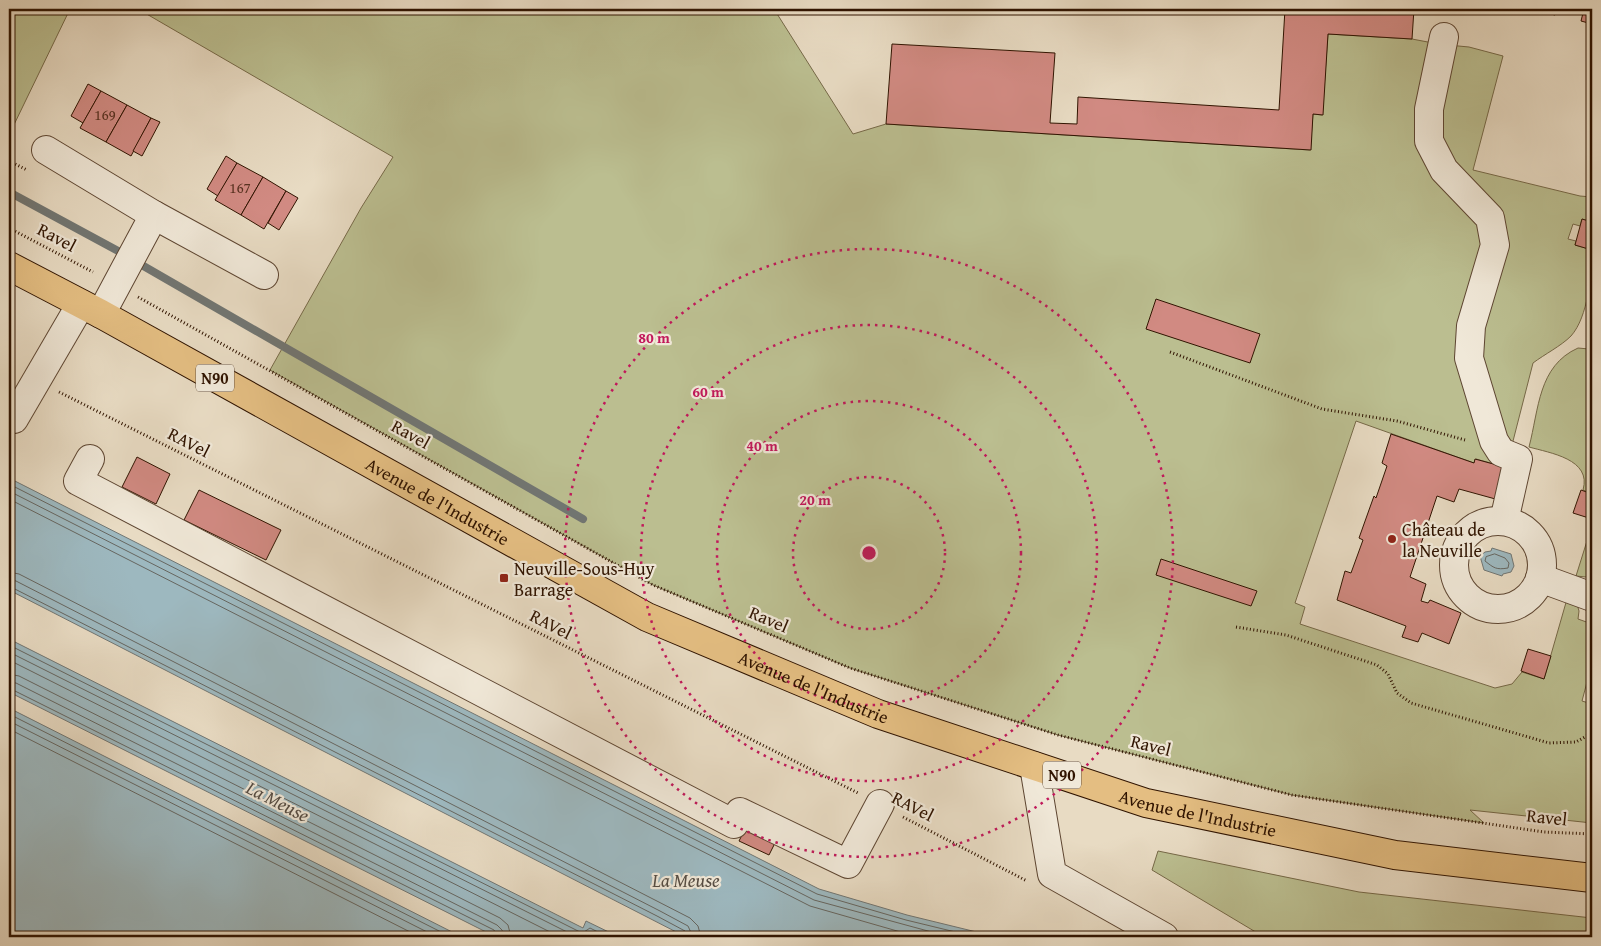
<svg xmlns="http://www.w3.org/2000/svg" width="1601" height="946" font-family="'Gentium Book Plus',serif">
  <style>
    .green { fill: #bbbe90; stroke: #766948 }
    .water { fill: #9db8bf; stroke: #717673 }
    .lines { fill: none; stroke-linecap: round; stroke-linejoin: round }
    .shore { stroke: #666660; stroke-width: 1 }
    .stream { stroke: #717673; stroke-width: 8 }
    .building { fill: #d18a82; stroke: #301401 }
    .minor-casing { stroke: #5e4632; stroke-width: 30 }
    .major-casing { stroke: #301401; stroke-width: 30 }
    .path { stroke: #301401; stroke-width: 3; stroke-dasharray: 1 2.5; stroke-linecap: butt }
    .minor { stroke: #f0e8d8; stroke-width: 28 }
    .major { stroke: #e4be82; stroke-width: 28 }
    .ring { fill: none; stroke: #c2185b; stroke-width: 2.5; stroke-dasharray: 2.5 5 }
    .poi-dot { fill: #8f2418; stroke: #f0e8d8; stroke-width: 2 }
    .labels { text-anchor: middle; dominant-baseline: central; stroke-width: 4.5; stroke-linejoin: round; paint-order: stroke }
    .number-label { font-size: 15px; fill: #583221 }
    .shield { fill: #f0e8d8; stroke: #6a5442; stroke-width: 1 }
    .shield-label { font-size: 16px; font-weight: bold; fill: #301401 }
    .street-label { font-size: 18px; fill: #301401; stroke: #f0e8d8 }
    .poi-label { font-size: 18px; fill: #301401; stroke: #f0e8d8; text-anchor: start }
    .water-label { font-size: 19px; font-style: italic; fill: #564d44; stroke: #f0e8d8 }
    .centre { fill: #c2185b; stroke: #f0e8d8; stroke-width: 2.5 }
    .ring-label { font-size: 15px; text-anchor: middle; font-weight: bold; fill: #c2185b; stroke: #f0e8d8; stroke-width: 4.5; stroke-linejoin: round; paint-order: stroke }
  </style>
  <rect width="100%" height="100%" fill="#e8dbc3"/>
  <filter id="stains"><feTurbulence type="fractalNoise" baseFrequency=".004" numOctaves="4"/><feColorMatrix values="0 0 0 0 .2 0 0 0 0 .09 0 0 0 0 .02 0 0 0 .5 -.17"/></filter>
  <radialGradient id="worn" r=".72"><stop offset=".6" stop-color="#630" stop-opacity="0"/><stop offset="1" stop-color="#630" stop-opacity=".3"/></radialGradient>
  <g class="green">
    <path d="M9,9H70L9,135Z"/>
    <path d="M138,9H774L853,134L886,124L1310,150L1313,114L1322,115L1328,34L1412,39L1433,43L1424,103L1489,246L1464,325L1505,467L1476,459L1474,463L1356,421L1295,603L1305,607L1300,624L1495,688L1512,684L1522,672L1544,679L1567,599L1577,604L1579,611L1578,619L1592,624V663L1582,701L1592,704V823L1470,810L1484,823L1292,795L1058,735L850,668L653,585L270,370L361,208L393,157Z"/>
    <path d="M1448,45L1469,47L1503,56L1473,170L1580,196L1592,197V222L1582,219L1580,226L1573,224L1568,239L1576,241L1575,245L1592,250C1592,274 1588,317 1571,336C1561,346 1545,354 1533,363L1512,445L1504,442L1476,346L1502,248L1477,192L1441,144L1438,111Z"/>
    <path d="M1578,348L1589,349L1588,353L1592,354V494L1583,490C1592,459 1550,453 1529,447C1539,409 1538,366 1578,348Z"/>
    <path d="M1592,525V571L1586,577L1576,576Z"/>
    <path d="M1158,851L1359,892L1592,918V937H1264L1152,870Z"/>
  </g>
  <g class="water">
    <path d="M9,478L819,889L907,915L997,937H686L9,590Z"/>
    <path d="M1492,548L1511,554L1514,566L1511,572L1503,574L1502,576L1484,570L1480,556L1485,552L1491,551Z"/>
    <path d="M9,639L583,928L586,921L619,937H496L9,692Z"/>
    <path d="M9,708L462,937H9Z"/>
  </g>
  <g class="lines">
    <g class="shore">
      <path d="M9,484L817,894L906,920L976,937"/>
      <path d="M9,491L814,900L950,937"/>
      <path d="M9,499L810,906L918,937"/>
      <path d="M1495,554L1505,558L1509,563L1508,568C1496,570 1494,568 1485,561L1486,557Z"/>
      <path d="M9,572L19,574L690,918L698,926L701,937"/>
      <path d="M9,579L16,581L660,911L688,926L693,937"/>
      <path d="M9,586L657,916L685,931L687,937"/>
      <path d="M9,645L580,932H584L590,928L608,937"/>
      <path d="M9,652L577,937"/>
      <path d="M9,660L560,937"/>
      <path d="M9,674L19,676L500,918L508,925L511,937"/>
      <path d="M9,682L16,683L497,925L502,930L504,937"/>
      <path d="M9,688L494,930L497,937"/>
      <path d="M9,714L451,937"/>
      <path d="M9,721L437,937"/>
      <path d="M9,729L420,937"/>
    </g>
    <g class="stream">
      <path d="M9,192L120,252"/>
      <path d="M140,264L583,519"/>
    </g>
  </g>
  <g class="building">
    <path d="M1285,9H1414L1412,39L1328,34L1323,115L1313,114L1311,150L886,124L892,44L1055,53L1050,123L1077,124L1078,97L1279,110Z"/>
    <path d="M1535,9H1556L1555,15L1535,10Z"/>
    <path d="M1564,9H1592V24L1581,21L1583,13Z"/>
    <path d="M88,84L101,91L83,123L71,116Z"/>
    <path d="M101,91L127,105L106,142L80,128Z"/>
    <path d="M127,105L151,118L131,156L106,142Z"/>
    <path d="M151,118L160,122L142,156L133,151Z"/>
    <path d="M226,156L237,163L218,196L207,189Z"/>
    <path d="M237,163L263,177L241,215L215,200Z"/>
    <path d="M263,177L286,191L264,229L241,215Z"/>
    <path d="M286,191L298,198L279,230L268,223Z"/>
    <path d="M1582,219L1592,222V250L1575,245Z"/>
    <path d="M1156,299L1260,334L1250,363L1146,329Z"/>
    <path d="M1391,434L1474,463L1475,459L1508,468L1499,500L1459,489L1454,502L1437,496L1410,577L1426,584L1421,601L1428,603L1430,600L1461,613L1449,644L1422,633L1418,642L1402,637L1406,626L1337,600L1345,571L1351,573L1363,540L1359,538L1374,496L1376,498L1387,466L1382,463Z"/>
    <path d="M137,457L170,474L156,504L122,487Z"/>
    <path d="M199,490L281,530L266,560L184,520Z"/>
    <path d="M1581,490L1592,494V519L1573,513Z"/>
    <path d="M1161,559L1257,591L1251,606L1156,575Z"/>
    <path d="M1528,649L1551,656L1544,679L1521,671Z"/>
    <path d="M747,825L777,839L769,855L739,841Z"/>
  </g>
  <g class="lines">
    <defs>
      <g id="minor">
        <path d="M1444,37L1429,109V141L1444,170L1490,218L1495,245L1471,326L1469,358L1494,441L1501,452L1518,459L1504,521"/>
        <path d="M46,150L154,215L264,275"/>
        <path d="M101,314L154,215"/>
        <path d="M14,419L81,304"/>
        <path d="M90,459L78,481L734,824L740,812L848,864L880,804"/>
        <circle cx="1498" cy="565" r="44"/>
        <path d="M1540,578L1592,597"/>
        <path d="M1034,766L1052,874L1164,937"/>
      </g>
      <g id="major">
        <path id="s1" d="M9,266L101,314L647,617L878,714L1146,803L1395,855L1592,878"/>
      </g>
    </defs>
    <use href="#minor" class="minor-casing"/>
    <use href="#major" class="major-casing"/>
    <g class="path">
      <path d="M9,161L27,170"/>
      <path d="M9,228L93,272"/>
      <path d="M138,297L653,585L850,668L1058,735L1292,795L1544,832L1592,834"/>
      <path d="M1170,352L1322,409L1397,421L1465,440"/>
      <path d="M59,392L858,793"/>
      <path d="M1236,627L1286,635L1377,665L1388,674L1397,693L1411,703L1549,743L1576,742L1592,733"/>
      <path d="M903,817L1027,881"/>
    </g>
    <use href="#minor" class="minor"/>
    <use href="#major" class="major"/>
  </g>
  <g class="ring">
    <circle cx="869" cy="553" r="76"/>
    <circle cx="869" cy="553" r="152"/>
    <circle cx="869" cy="553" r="228"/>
    <circle cx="869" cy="553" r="304"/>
  </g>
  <g class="poi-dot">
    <circle cx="1392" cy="539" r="5"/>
    <rect x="499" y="573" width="10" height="10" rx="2.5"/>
  </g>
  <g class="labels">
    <g class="number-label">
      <text x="105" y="114">169</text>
      <text x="240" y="187">167</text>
    </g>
    <g class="shield">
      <rect x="196" y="364.5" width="38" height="27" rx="4"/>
      <rect x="1043" y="761.5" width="38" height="27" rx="4"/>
    </g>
    <g class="shield-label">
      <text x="215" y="378">N90</text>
      <text x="1062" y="775">N90</text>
    </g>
    <g class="street-label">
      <text transform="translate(57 237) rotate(28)">Ravel</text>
      <text transform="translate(411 434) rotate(29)">Ravel</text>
      <text transform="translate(189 442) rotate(27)">RAVel</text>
      <text stroke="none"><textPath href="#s1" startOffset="489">Avenue de l'Industrie</textPath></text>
      <text transform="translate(769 619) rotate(23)">Ravel</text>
      <text transform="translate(551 624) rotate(27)">RAVel</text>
      <text stroke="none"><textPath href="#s1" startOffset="909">Avenue de l'Industrie</textPath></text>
      <text transform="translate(1151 745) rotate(14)">Ravel</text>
      <text transform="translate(913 806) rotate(27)">RAVel</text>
      <text stroke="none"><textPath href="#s1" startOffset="1314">Avenue de l'Industrie</textPath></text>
      <text transform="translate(1547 817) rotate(6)">Ravel</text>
    </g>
    <g class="poi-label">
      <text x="1402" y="529">Château de<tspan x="1402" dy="21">la Neuville</tspan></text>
      <text x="514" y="568">Neuville-Sous-Huy<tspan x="514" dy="21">Barrage</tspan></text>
    </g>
    <g class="water-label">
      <text transform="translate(278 801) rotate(27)">La Meuse</text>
      <text x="686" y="880">La Meuse</text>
    </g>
  </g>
  <circle cx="869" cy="553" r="8" class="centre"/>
  <g class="ring-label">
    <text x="654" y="343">80 m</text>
    <text x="708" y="397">60 m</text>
    <text x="762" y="451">40 m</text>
    <text x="815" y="505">20 m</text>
  </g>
  <rect width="1601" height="946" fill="none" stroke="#e8dbc3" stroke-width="30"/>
  <rect x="10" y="10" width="1581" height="926" fill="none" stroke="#301401" stroke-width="2.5"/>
  <rect x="15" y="15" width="1571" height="916" fill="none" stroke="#301401"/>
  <rect width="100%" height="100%" filter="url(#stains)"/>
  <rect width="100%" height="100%" fill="url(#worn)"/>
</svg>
